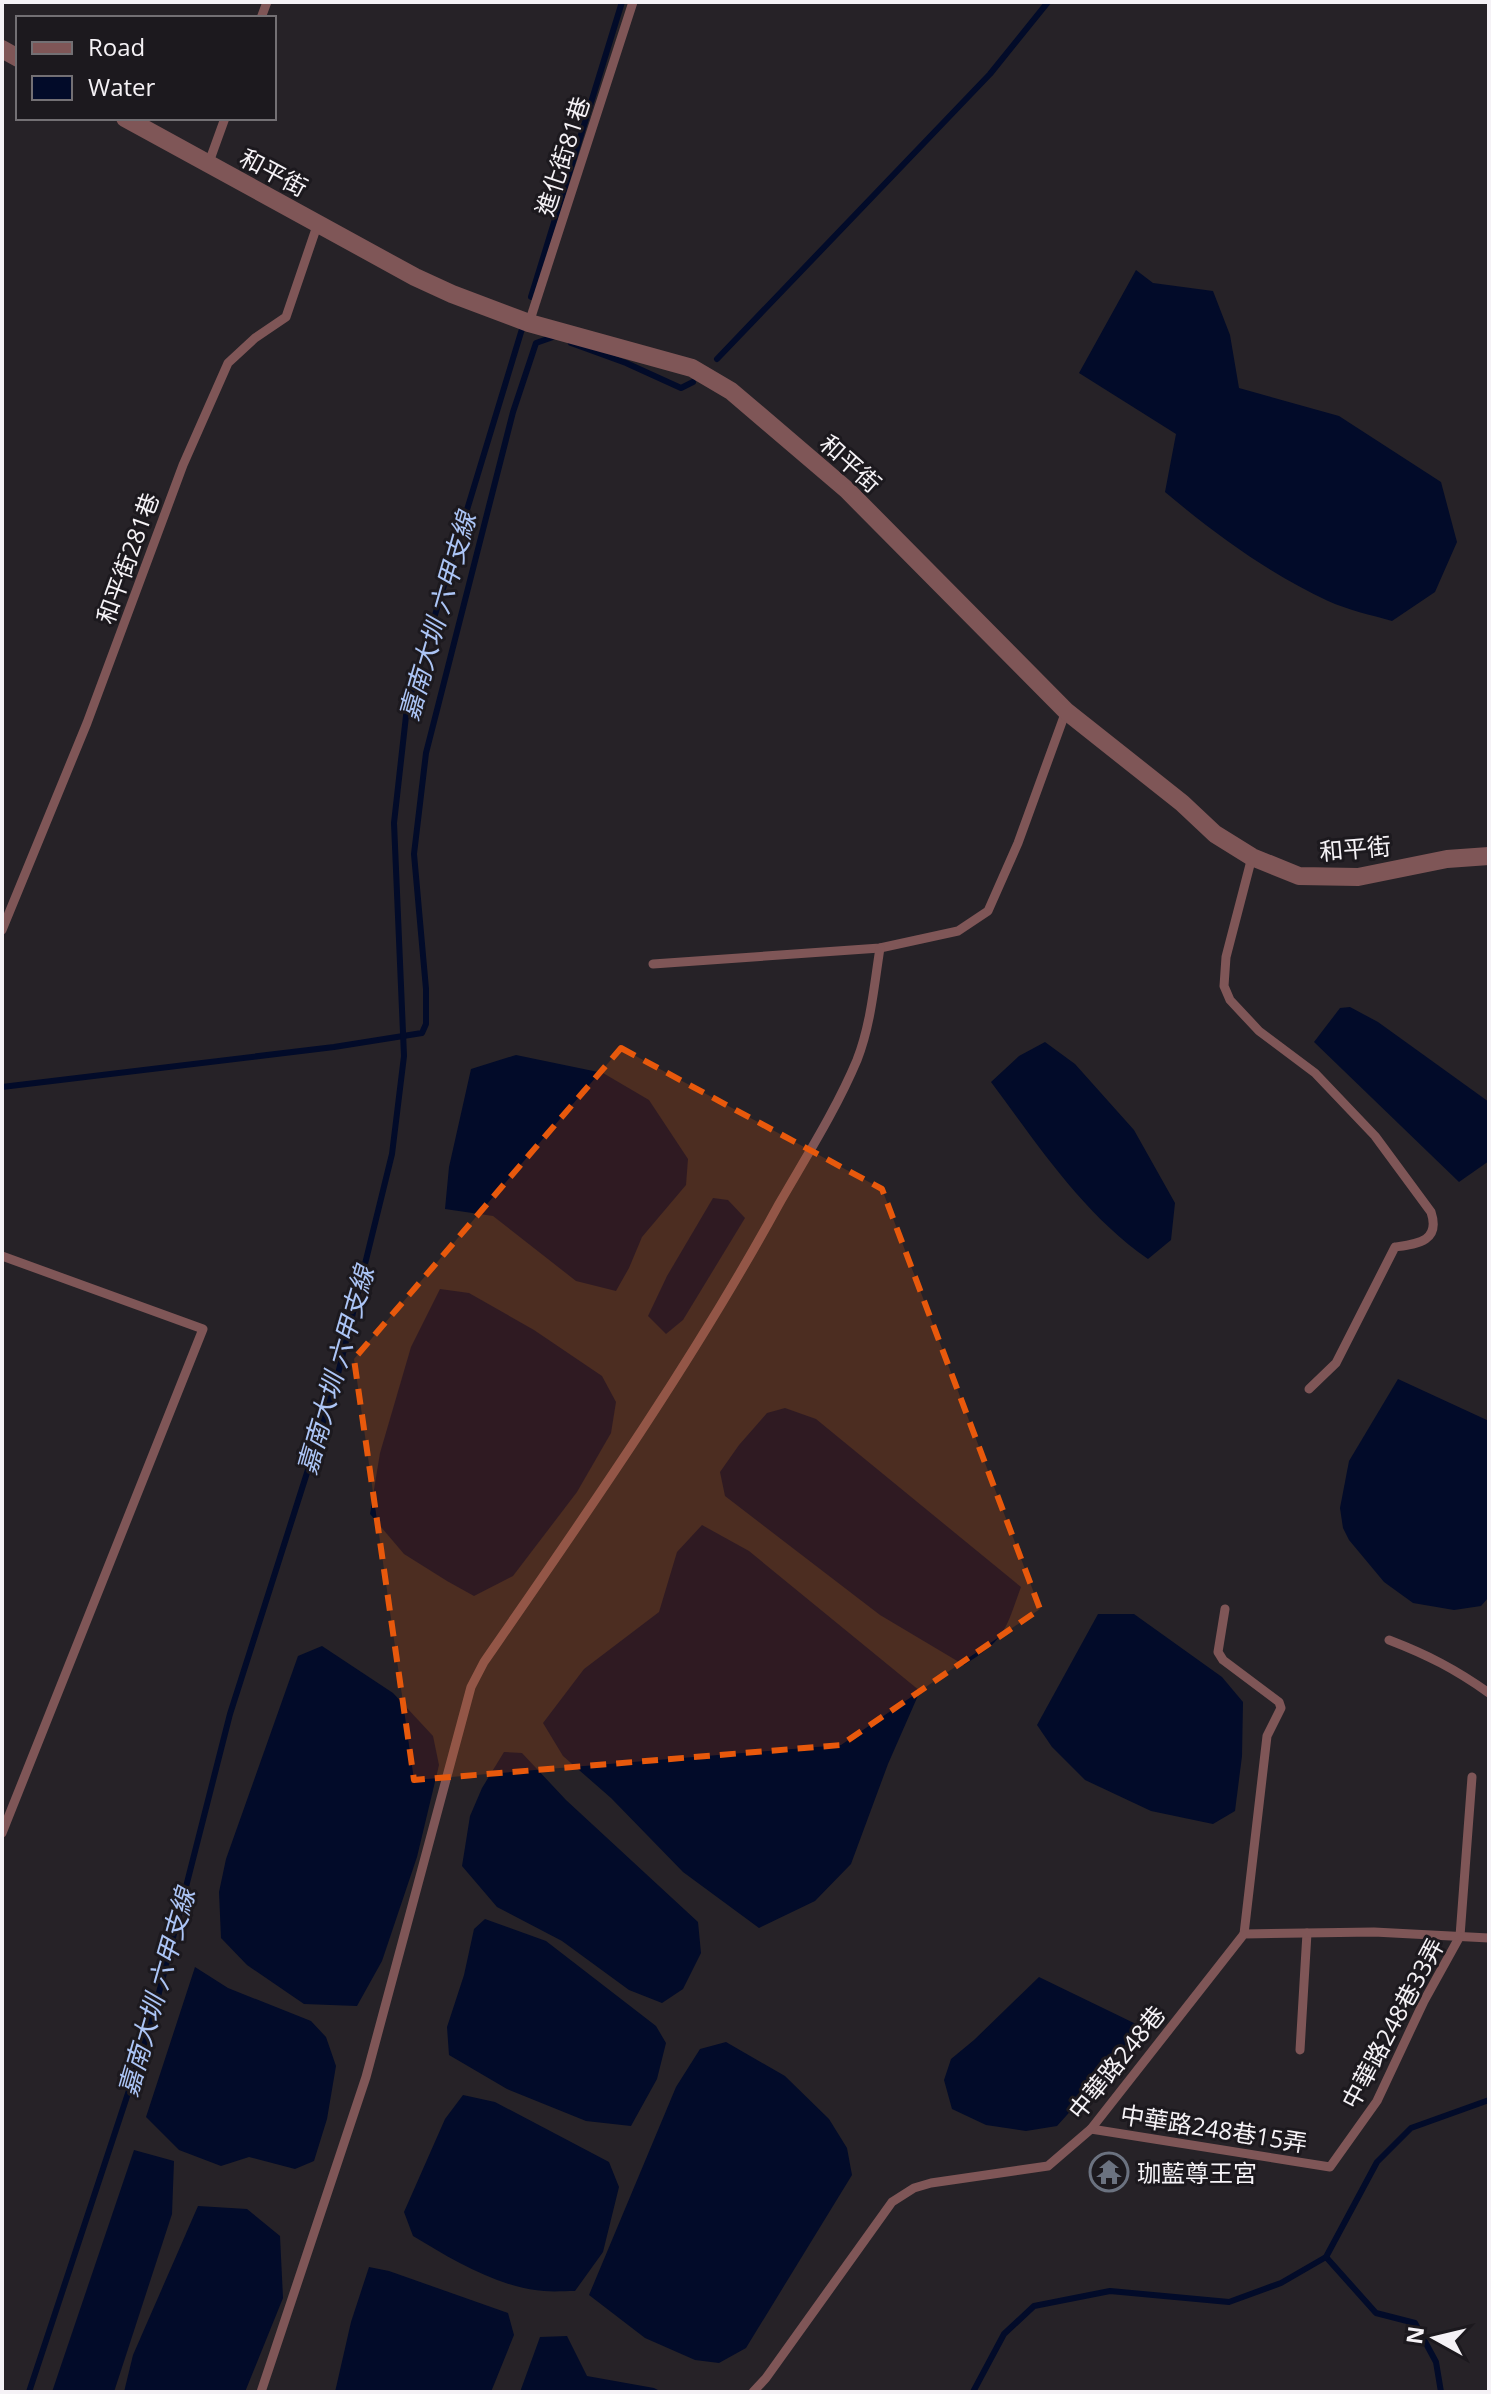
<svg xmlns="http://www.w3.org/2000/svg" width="1491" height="2394" font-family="'Open Sans','Noto Sans TC',sans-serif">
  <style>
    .water { fill: #020b29 }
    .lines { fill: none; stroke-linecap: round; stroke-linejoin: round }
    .stream { stroke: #020b29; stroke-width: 6 }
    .lane { stroke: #7f5657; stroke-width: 9 }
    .street { stroke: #7f5657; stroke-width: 18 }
    .marked { fill: #e8590c; fill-opacity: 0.2; stroke: #e8590c; stroke-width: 6; stroke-dasharray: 16 10; stroke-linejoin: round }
    .labels { text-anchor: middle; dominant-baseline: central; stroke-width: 6; stroke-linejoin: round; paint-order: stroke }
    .street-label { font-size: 24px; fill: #f5f2f6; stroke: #1c191e }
    .poi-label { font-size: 24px; fill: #f5f2f6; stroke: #1c191e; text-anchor: start }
    .water-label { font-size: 26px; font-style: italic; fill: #acc5f6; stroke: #1c191e }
  </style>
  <rect width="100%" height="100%" fill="#262227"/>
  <g class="water">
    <path d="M1136,270L1153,283L1213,291L1230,335L1239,388L1339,416L1441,482L1457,542L1435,592L1392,621C1371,615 1348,610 1328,601C1268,573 1215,534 1165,492L1176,434L1079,373Z"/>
    <path d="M1350,1007L1378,1022L1489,1102V1161L1459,1182L1314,1042L1340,1008Z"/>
    <path d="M1045,1042L1075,1064L1134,1130L1175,1203L1171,1240L1148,1259C1082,1213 1038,1145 991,1082L1019,1056Z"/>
    <path d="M516,1055L603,1073L649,1100L688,1159L686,1185L642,1237L629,1268L616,1291L576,1281L493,1216L445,1209L449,1167L471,1069Z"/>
    <path d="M713,1198L728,1200L745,1218L683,1320L666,1334L648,1316L667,1276Z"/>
    <path d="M440,1289L469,1293L534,1330L602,1376L616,1402L611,1433L577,1492L513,1576L474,1596L447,1581L404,1554L370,1514L380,1453L411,1347Z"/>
    <path d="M1398,1379L1489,1421V1597L1481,1606L1454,1610L1413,1603L1384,1582L1349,1540L1343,1528L1340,1508L1349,1461Z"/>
    <path d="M785,1408L816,1419L1021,1587C1005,1631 1006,1639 964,1665L880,1615L725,1496L720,1472L739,1445L767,1413Z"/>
    <path d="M702,1525L749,1551L920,1691L888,1764L851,1864L815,1901L759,1928L683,1872L611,1798L563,1756L543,1723L584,1669L659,1612L677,1552Z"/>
    <path d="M1098,1614H1134L1222,1677L1243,1702L1242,1756L1235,1811L1213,1824L1151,1811L1085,1780L1052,1747L1037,1725Z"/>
    <path d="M322,1646L393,1693L433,1736L439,1765L417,1857L382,1961L357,2006L304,2004L247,1965L221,1938L219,1892L226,1859L298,1656Z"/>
    <path d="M504,1752L522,1753L566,1800L698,1922L701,1953L683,1989L662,2003L629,1990L562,1941L497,1907L462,1866L470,1816L482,1788Z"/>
    <path d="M485,1919L546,1941L656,2026L666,2043L657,2079L631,2126L586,2121L507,2089L449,2055L447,2027L464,1975L474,1929Z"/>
    <path d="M195,1967L228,1988L311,2021L326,2037L336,2066L327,2119L314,2161L295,2169L249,2157L221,2166L179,2150L146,2117Z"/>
    <path d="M1039,1977L1136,2024L1130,2039L1095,2084L1057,2126L1026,2131L986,2125L952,2109L944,2080L951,2059L974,2040Z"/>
    <path d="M726,2042L785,2076L829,2119L847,2148L852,2175L746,2348L719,2363L695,2360L645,2338L589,2295L676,2087L700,2049Z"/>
    <path d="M463,2095L495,2102L609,2162L619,2187L603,2252L575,2291C565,2291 554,2292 544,2291C499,2288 451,2259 413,2236L404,2212L445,2119Z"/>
    <path d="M134,2150L174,2161L172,2214L114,2392H52Z"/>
    <path d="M198,2206L247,2209L280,2236L283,2298L245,2392H124L133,2355Z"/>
    <path d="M369,2267L389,2271L508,2313L514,2335L491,2392H335L351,2322Z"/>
    <path d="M567,2336L587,2376L654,2388L662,2392H520L540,2337Z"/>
  </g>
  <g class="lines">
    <g class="stream">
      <path d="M531,297L622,2"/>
      <path d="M571,343L626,363L681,388L693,382"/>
      <path d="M717,359L990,74L1048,2"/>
      <path d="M2,1087L334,1047L422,1033L426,1024V989L414,854L426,753L513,412L536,343L553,337"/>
      <path d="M1326,2257L1376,2313L1415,2323L1436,2362L1441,2392"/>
      <path d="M29,2392L151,2024L230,1714L336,1382L392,1154L404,1056L394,823L407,707L522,329"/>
      <path d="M973,2392L1004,2334L1034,2306L1110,2291L1229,2302L1281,2283L1326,2257L1377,2162L1411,2128L1489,2100"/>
    </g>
    <g class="lane">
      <path d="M261,18L267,2"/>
      <path d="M208,165L225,118"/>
      <path d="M529,323L633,2"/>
      <path d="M1252,857L1226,957L1224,986L1230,1000L1259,1031L1315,1073L1375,1136L1431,1212C1441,1242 1416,1244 1395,1247L1336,1363L1309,1389"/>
      <path d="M2,930L87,723L183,465L228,363L255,338L286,317L318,223"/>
      <path d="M653,964L880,948L958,931L988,911L1018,843L1066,711"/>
      <path d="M2,1256L203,1329L2,1833"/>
      <path d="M1225,1609L1218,1652L1223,1660L1279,1702L1281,1708L1267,1736L1244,1934"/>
      <path d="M1389,1640C1428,1655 1455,1669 1489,1693"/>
      <path d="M1300,2050L1307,1933"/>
      <path d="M1091,2129L1330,2167L1377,2101L1424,2001L1460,1936L1472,1777"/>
      <path d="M261,2392L366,2077L471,1687L484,1662C587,1513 692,1363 779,1204C806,1157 836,1110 857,1060C871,1024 874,986 880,948"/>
      <path d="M753,2392L766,2378L892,2202L914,2188L931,2183L1048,2166L1091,2129L1244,1934L1374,1932L1489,1938"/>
    </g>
    <g class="street">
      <path d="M2,49L18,58"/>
      <path d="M125,118L415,277L452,294L529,323L692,368L731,391L847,490L1066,711L1182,803L1215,834L1252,857L1299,876L1358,877L1447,859L1489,856"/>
    </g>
  </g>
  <path class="marked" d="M621,1048L882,1189L1040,1609L841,1745L414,1780L354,1359Z"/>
  <defs>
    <symbol id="temple-ring" viewBox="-11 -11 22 22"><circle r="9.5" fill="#1c191e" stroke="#6b7280" stroke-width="1.5"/><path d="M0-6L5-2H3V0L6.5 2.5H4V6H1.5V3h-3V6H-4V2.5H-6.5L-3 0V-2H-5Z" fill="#6b7280"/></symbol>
  </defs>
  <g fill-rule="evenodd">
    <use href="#temple-ring" x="1087" y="2150" width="44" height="44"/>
  </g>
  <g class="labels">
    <g class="street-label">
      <text transform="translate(562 156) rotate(-72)">進化街81巷</text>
      <text transform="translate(274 172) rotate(28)">和平街</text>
      <text transform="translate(851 463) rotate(42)">和平街</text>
      <text transform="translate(127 558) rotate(-70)">和平街281巷</text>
      <text transform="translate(1355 848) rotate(-5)">和平街</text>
      <text transform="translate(1392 2023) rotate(-62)">中華路248巷33弄</text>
      <text transform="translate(1116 2062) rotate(-51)">中華路248巷</text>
      <text transform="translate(1214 2128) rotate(9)">中華路248巷15弄</text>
    </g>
    <g class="poi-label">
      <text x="1137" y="2172">珈藍尊王宮</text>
    </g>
    <g class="water-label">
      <text transform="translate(437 616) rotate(-74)">嘉南大圳 六甲支線</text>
      <text transform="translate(335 1370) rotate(-74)">嘉南大圳 六甲支線</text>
      <text transform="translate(156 1992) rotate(-74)">嘉南大圳 六甲支線</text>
    </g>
  </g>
  <rect width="1491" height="2394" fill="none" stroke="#f5f2f6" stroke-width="8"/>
  <rect x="16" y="16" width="260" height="104" fill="#1c191e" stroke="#737074" stroke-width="2"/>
  <rect x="32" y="42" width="40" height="12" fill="#7f5657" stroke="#737074" stroke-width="2"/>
  <text x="88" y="56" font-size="24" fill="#f5f2f6">Road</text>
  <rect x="32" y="76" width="40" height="24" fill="#020b29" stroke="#737074" stroke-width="2"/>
  <text x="88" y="96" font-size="24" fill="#f5f2f6">Water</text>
  <g transform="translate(1435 2338) rotate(278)" stroke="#1c191e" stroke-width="6" paint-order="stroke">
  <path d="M0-6L14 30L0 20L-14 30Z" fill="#f5f2f6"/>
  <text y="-12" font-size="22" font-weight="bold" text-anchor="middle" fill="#f5f2f6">N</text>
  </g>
</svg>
